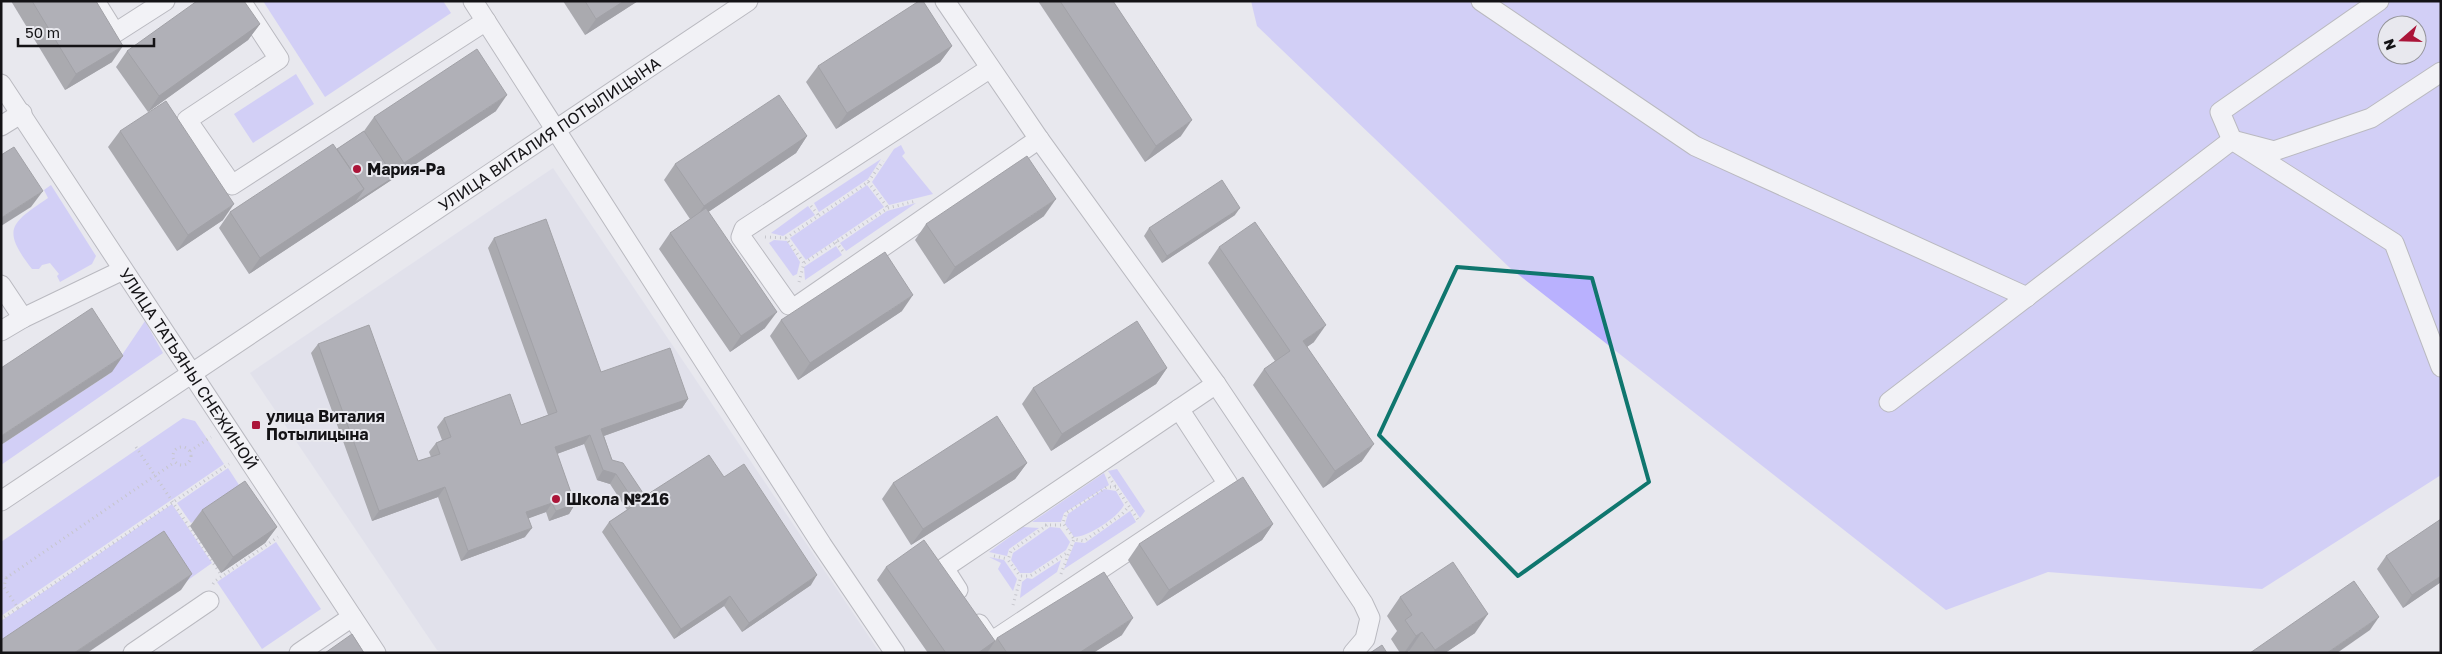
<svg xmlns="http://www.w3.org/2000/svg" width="2442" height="654" font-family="'Golos Text',sans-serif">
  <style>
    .built { fill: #dadae7 }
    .green { fill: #b9b1fe; fill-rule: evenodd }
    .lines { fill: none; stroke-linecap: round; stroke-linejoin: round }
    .minor-casing { stroke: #838388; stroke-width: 21 }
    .path { stroke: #9e9ea3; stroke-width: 3; stroke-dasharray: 1 4; stroke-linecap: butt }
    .minor { stroke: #fff; stroke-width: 19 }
    .wall { fill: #5f5f63 }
    .shaded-wall { fill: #4d4d50 }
    .building { fill: #6e6e73; stroke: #4d4d50 }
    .marked { fill: none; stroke: #0f766e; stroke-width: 4; stroke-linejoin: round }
    .poi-dot { fill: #ab1539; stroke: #e8e8ee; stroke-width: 2 }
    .labels { text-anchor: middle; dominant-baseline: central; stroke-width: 4; stroke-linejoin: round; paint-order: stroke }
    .street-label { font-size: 16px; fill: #141316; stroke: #e8e8ee }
    .poi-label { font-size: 16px; font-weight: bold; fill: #141316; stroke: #e8e8ee; text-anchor: start }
  </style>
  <rect width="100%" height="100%" fill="#e8e8ee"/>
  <path class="built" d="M553,168L880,653H447L437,650L250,373Z"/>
  <g class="green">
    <path d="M263,1H443L451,13L325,97Z"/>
    <path d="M1251,1H2441V475L2262,589L2048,572L1946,610L1510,268L1257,26ZM2387,25H2417V55H2387Z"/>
    <path d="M296,74L314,104L253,143L234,114Z"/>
    <path d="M901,145L905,153L902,156L933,194L889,205L872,182L894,149Z"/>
    <path d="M881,159L868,179L819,212L814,203Z"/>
    <path d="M51,185L96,256L92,264L60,282L57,276L59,274L50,263L42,265L39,269H32C0,228 12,223 48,198L44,190Z"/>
    <path d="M867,185L884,207L806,260L790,238Z"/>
    <path d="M916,203L846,251L840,243L887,211Z"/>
    <path d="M808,206L815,215L783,236L771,233Z"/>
    <path d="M774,240L787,241L800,262L797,274L793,276L769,243Z"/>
    <path d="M836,246L842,255L805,280L804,267Z"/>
    <path d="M145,321L163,353L1,465V445L112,372L106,363L120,358Z"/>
    <path d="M183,418L195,421L224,464L1,616V542Z"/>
    <path d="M228,468L241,488L191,523L177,503Z"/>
    <path d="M1117,469L1145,511L1140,518L1108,471Z"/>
    <path d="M1104,473L1109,485L1064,513L1061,522H1032Z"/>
    <path d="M1104,489L1116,491L1124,505C1117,518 1088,537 1074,537L1065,524L1068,514Z"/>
    <path d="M172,504L212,563L181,585L153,543L1,647V621Z"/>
    <path d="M1130,511L1136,522L1064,569L1075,542L1085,543Z"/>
    <path d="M1023,527L1039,528L1009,549L1007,556L989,552Z"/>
    <path d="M1050,527L1060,528L1070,542L1066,550L1031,573H1020L1011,560L1013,553Z"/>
    <path d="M276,542L321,609L262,649L217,582Z"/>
    <path d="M989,557L1004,560L1017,579L1013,591L998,569L1001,563Z"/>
    <path d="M1061,560L1057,572L1020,598L1022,582L1027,578L1032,579Z"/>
  </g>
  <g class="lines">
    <defs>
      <g id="minor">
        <path d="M95,1L115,33L165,1"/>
        <path d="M241,1L279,59L187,120L232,185L486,21"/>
        <path d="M473,1L822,545L895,653"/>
        <path d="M945,1L1039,139L1216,384L1363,603L1370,618L1365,639L1353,653"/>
        <path d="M1481,1L1695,146L2027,297"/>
        <path d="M2379,1L2220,112L2232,140L2394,243L2441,367"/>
        <path d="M989,69L744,229L741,237L789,305L797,306L1039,139"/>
        <path id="s1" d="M1,84L376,653"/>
        <path d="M1,126L22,113"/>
        <path d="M1,285L23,318"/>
        <path d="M1,331L23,318L123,270"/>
        <path d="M1889,402L2232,140L2274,151L2371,118L2441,72"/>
        <path id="s2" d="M1,501L748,1"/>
        <path d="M958,590L944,568L1216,384"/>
        <path d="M979,624L991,642L1228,484L1179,409"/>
        <path d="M133,653L209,601"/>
        <path d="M299,653L352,617"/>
      </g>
    </defs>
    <use href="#minor" class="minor-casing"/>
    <g class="path">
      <path d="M868,182L888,208"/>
      <path d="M811,206L819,216"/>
      <path d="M765,237L786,238L804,263"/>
      <path d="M786,238L868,182L883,161"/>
      <path d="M836,242L845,254"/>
      <path d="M799,282L804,263L888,208L916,201"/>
      <circle cx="182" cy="456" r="9"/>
      <path d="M136,447L222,576"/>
      <path d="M190,451L211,437"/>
      <path d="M1109,477L1139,521"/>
      <path d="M1116,487H1107L1066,513L1063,523L1074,539L1084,541L1122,514L1129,506"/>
      <path d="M1045,525H1064"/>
      <path d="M1047,525L1011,551L1008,560L1020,576H1030L1067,553"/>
      <path d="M994,556L1008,559"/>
      <path d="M1061,574L1074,539"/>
      <path d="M1,577L6,578L4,587L18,608L1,619"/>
      <path d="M6,578L175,462"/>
      <path d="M213,584L215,581L278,537"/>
      <path d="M1013,605L1021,576"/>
      <path d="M18,608L229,464"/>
    </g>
    <use href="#minor" class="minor"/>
  </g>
  <g class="wall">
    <path d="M11,1H96L112,62L65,90Z"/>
    <path d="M563,1H638L585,35Z"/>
    <path d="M1038,1H1113L1181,136L1145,162Z"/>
    <path d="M260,24L248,40L148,112L116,67L127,51Z"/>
    <path d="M952,46L940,62L836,129L806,82L818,66Z"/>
    <path d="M496,111L249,274L219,228L230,212L337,149L364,131L374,117Z"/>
    <path d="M120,131L223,220L177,251L108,147Z"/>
    <path d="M807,136L796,153L708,212L765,328L730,352L659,249L670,233L690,219L664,180L675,164Z"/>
    <path d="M1235,215L1162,263L1144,236L1149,228Z"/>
    <path d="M1044,216L944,284L915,240L926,224Z"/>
    <path d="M494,238L601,372L688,399L682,408L604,436L612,460L645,496L724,477L811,585L742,632L724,606L674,639L602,532L609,522L627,510L610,484L597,480L584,444L557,454L575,504L569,514L549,521L546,512L528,518L525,537L461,561L438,497L372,521L311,353L318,344L418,461L431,457L429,452L436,443L442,440L437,427L444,418L521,425L548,415L488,248Z"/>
    <path d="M1219,247L1314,342L1307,347L1362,461L1323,488L1253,385L1264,369L1275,361L1208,263Z"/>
    <path d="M902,311L798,380L770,336L781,320Z"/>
    <path d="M1167,368L1156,384L1051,451L1022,404L1033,388Z"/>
    <path d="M1027,463L1015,479L911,545L882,499L893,483Z"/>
    <path d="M202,510L277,527L265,543L221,573L190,526Z"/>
    <path d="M1273,524L1262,540L1157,606L1128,560L1139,544Z"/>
    <path d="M2386,556L2441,582L2403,608L2377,569Z"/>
    <path d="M886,567L995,641L997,638L1122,635L1093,653H928L877,580Z"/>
    <path d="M1400,597L1475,633L1445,653H1410L1409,651L1406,653H1400L1391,639L1397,631L1387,616Z"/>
  </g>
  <g class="shaded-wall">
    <path d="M624,1H638L585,35L596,19Z"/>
    <path d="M260,24L248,40L148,112L159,96Z"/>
    <path d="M123,46L112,62L65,90L76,74Z"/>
    <path d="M952,46L940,62L836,129L847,113Z"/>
    <path d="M507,95L496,111L249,274L260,258L364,189L394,177L404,163Z"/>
    <path d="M1192,120L1181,136L1145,162L1156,146Z"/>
    <path d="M807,136L796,153L692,223L704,206Z"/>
    <path d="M43,191L31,207L1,226V218Z"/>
    <path d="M1056,199L1044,216L944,284L955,267Z"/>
    <path d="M234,204L223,220L177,251L188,235Z"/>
    <path d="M1240,208L1235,215L1162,263L1167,256Z"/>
    <path d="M913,295L902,311L798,380L810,363Z"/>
    <path d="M777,312L765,328L730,352L741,336Z"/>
    <path d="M1326,325L1314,342L1292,357L1303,341Z"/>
    <path d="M123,356L112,372L1,445V436Z"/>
    <path d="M1167,368L1156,384L1051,451L1062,434Z"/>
    <path d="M688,399L682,408L595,439L601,429Z"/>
    <path d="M590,435L584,444L548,457L555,447Z"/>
    <path d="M1374,444L1362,461L1323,488L1335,471Z"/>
    <path d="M1027,463L1015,479L911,545L923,529Z"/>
    <path d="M603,470L616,474L610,484L597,480Z"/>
    <path d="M445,487L438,497L372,521L379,511Z"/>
    <path d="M552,503L546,512L519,522L526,512Z"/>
    <path d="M575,504L569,514L549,521L556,511Z"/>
    <path d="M1273,524L1262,540L1157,606L1169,590Z"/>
    <path d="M277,527L265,543L221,573L233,557Z"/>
    <path d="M532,528L525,537L461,561L468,551Z"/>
    <path d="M192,574L181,590L87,653H74Z"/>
    <path d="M817,575L811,585L742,632L749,623Z"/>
    <path d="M2441,576V582L2403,608L2412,595Z"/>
    <path d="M730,596L724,606L674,639L681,629Z"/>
    <path d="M1488,614L1475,633L1445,653H1433L1435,650Z"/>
    <path d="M2379,617L2370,630L2337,653H2327Z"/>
    <path d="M1133,618L1122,635L1093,653H1079Z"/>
    <path d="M1422,632L1409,651L1406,653H1404L1416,636Z"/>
    <path d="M995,641L987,653H978Z"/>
  </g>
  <g class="building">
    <path d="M32,1H96L123,46L76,74Z"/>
    <path d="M197,1H244L260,24L159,96L127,51Z"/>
    <path d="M585,1H624L596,19Z"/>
    <path d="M919,1H923L952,46L847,113L818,66Z"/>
    <path d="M1060,1H1113L1192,120L1156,146Z"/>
    <path d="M477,49L507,95L404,163L374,117Z"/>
    <path d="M779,95L807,136L704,206L675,164Z"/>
    <path d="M166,101L234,204L188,235L120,131Z"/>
    <path d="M364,131L394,177L354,203L364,189L337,149Z"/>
    <path d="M333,144L364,189L260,258L230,212Z"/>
    <path d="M14,147L43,191L1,218V155Z"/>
    <path d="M1027,156L1056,199L955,267L926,224Z"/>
    <path d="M1222,180L1240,208L1167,256L1149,228Z"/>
    <path d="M706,208L777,312L741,336L670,233Z"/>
    <path d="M546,219L601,372L670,348L688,399L601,429L612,460L623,463L645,496L709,455L724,477L744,464L817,575L749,623L730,596L681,629L609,522L636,504L616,474L603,470L590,435L555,447L575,504L556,511L552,503L526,512L532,528L468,551L445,487L379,511L318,344L369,325L418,461L440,454L436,443L451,437L444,418L510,394L521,425L557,412L494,238Z"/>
    <path d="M1255,222L1326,325L1303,341L1374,444L1335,471L1264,369L1290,351L1219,247Z"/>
    <path d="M885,252L913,295L810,363L781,320Z"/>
    <path d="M92,308L123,356L1,436V368Z"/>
    <path d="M1137,321L1167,368L1062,434L1033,388Z"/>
    <path d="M997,416L1027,463L923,529L893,483Z"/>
    <path d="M1243,477L1273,524L1169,590L1139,544Z"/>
    <path d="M245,481L277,527L233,557L202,510Z"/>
    <path d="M2441,519V576L2412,595L2386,556Z"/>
    <path d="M164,531L192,574L74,653H1V640Z"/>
    <path d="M924,540L995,641L978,653H946L886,567Z"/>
    <path d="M1453,562L1488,614L1435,650L1422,632L1416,636L1405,620L1412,615L1400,597Z"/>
    <path d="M1104,572L1133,618L1079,653H1007L997,638Z"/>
    <path d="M2354,581L2379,617L2327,653H2250Z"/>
    <path d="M352,634L364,653H325Z"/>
    <path d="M1382,645L1387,653H1370Z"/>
  </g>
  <path d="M0 0H2442V654H0ZM1457,267L1592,278L1649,482L1518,576L1379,435Z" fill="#e8e8ee" fill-opacity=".55" fill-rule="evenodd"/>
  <path class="marked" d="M1457,267L1592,278L1649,482L1518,576L1379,435Z"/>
  <g class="poi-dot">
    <circle cx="357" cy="169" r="5"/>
    <rect x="251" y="420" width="10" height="10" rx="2.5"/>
    <circle cx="556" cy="499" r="5"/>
  </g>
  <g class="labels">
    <g class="street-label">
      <text stroke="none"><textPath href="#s2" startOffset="660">УЛИЦА ВИТАЛИЯ ПОТЫЛИЦЫНА</textPath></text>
      <text stroke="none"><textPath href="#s1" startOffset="341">УЛИЦА ТАТЬЯНЫ СНЕЖИНОЙ</textPath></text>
    </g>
    <g class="poi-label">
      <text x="367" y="169">Мария-Ра</text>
      <text x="266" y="416">улица Виталия<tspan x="266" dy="18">Потылицына</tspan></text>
      <text x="566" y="499">Школа №216</text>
    </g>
  </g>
  <rect width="2442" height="654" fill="none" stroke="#141316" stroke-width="5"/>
  <g transform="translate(2402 40) rotate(250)"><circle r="24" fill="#e8e8ee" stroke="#939398"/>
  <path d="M0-4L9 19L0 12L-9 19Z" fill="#ab1539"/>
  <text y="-8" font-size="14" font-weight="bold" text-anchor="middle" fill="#141316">N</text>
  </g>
  <path d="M18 38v8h136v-8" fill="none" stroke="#141316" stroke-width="2.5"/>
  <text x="25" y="38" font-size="15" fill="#141316" stroke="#e8e8ee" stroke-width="4" paint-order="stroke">50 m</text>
</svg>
